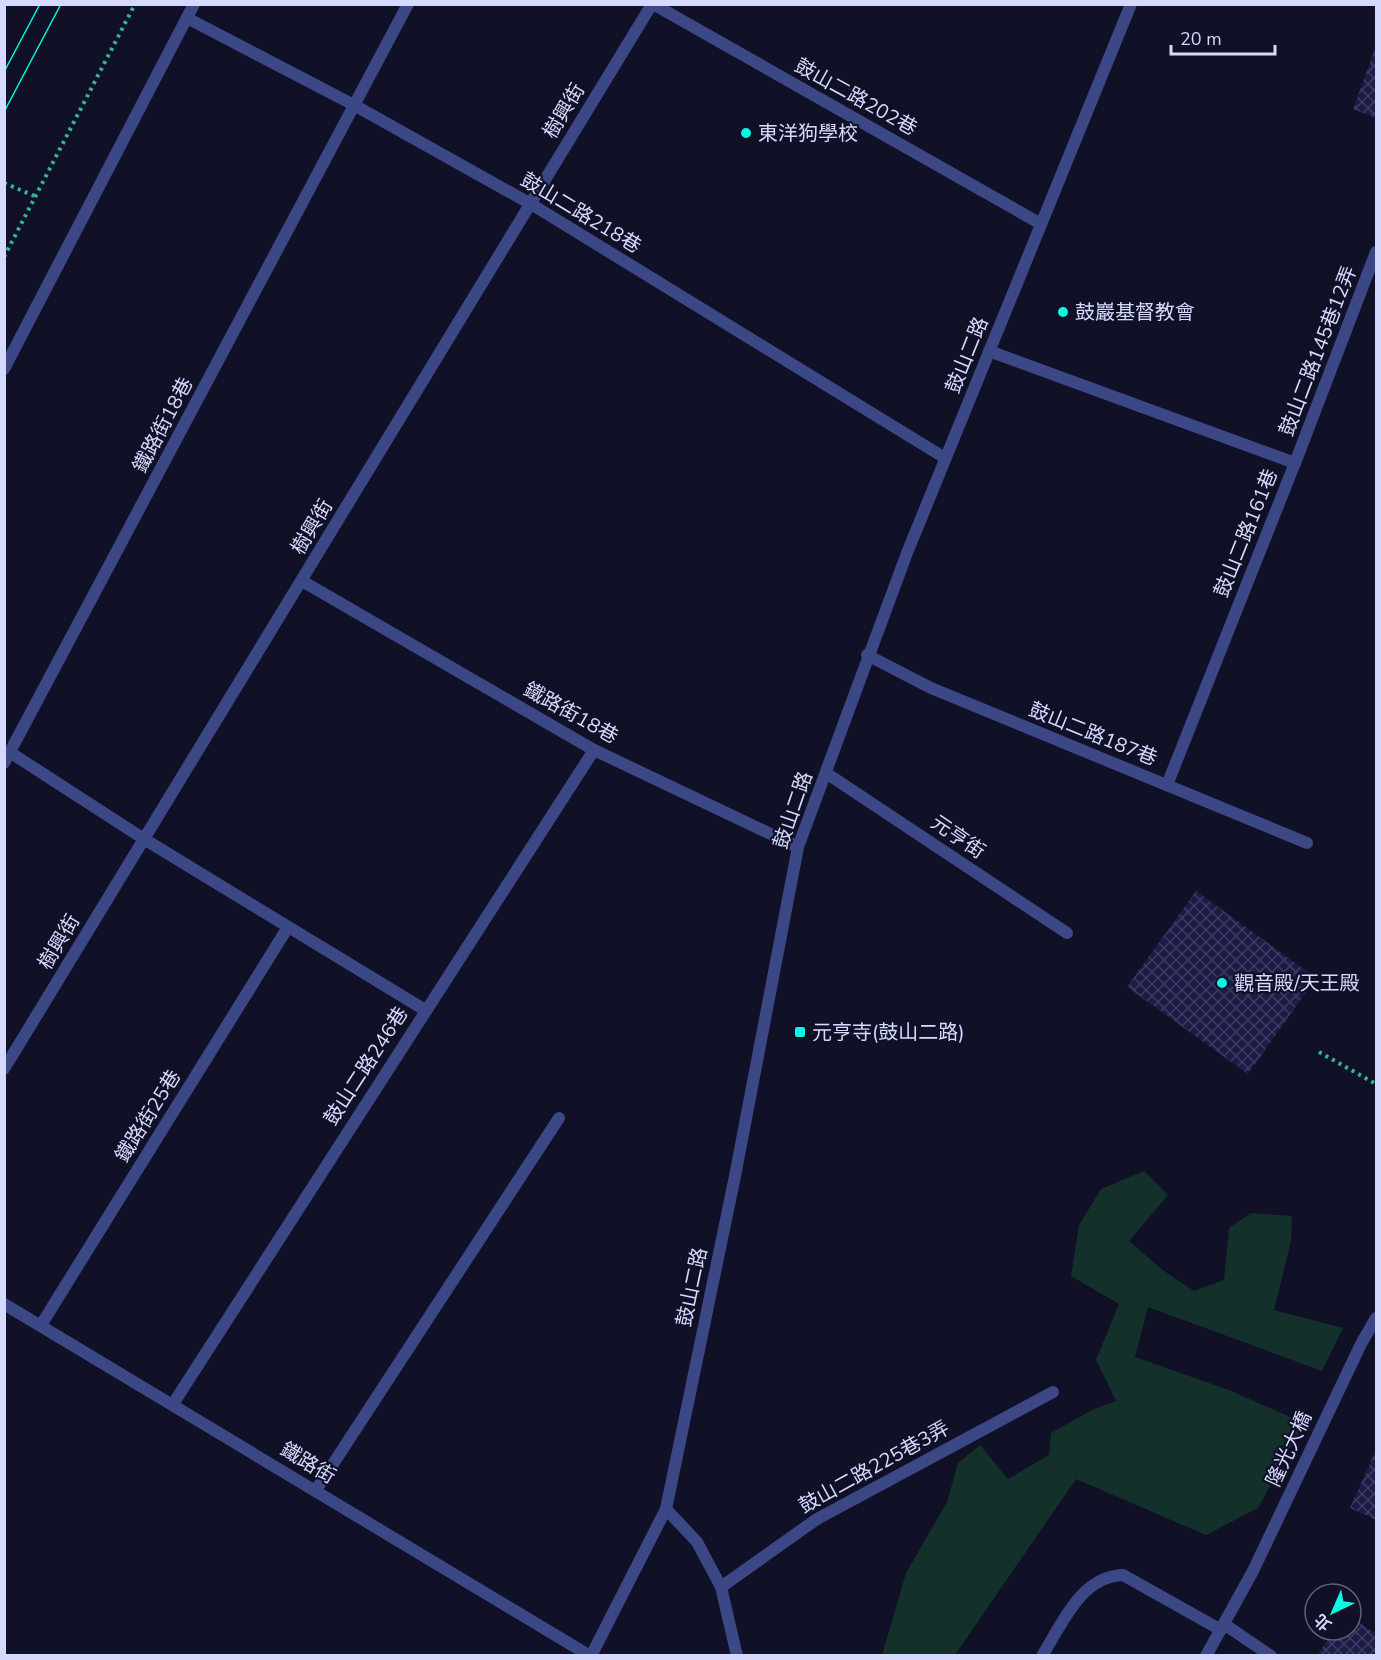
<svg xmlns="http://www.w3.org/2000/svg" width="1381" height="1660" font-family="'Nunito Sans','Noto Sans TC',sans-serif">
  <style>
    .grass { fill: #13312a }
    .building { fill: url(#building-cross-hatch) }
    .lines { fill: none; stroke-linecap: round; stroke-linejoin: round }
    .path { stroke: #32b696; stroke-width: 4; stroke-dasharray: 3 4.5; stroke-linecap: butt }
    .service { stroke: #3c4785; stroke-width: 12 }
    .minor { stroke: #3c4785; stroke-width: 12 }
    .tertiary { stroke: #3c4785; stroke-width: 12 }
    .tram { stroke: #07fae4; stroke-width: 1.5 }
    .poi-dot { fill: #07fae4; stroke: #101027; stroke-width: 2 }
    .labels { text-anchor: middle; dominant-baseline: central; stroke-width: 4.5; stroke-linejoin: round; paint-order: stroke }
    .street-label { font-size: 20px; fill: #d6d9fe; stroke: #101027 }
    .poi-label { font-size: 20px; fill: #d6d9fe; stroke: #101027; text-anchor: start }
  </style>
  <defs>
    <pattern id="building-cross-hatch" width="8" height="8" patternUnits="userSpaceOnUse" patternTransform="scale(1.5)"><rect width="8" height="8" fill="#1d1c47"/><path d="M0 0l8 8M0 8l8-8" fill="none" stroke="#3d3c63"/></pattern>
  </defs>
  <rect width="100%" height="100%" fill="#101027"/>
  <path class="grass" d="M1144,1171L1168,1195L1129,1241L1164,1271L1194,1291L1224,1280L1229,1228L1251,1213L1292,1216L1291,1241L1274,1310L1343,1328L1322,1371L1148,1307L1135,1357L1229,1390L1304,1423L1258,1508L1206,1535L1076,1479L955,1655H882L906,1573L947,1502L958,1463L980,1445L1008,1479L1049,1455L1051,1433L1094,1409L1116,1401L1096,1360L1119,1304L1071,1276L1079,1225L1101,1189Z"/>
  <g class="building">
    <path d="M1376,46V118L1353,109Z"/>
    <path d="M1196,891L1316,978L1248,1074L1127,987Z"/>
    <path d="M1376,1450V1520L1350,1508Z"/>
    <path d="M1351,1617L1376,1634V1656H1317L1334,1630H1351Z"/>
  </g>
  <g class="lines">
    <g class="path">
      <path d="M4,183L37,197"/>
      <path d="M4,257L135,4"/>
      <path d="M1319,1052L1376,1084"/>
    </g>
    <g class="service">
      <path d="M653,4L1041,224"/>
      <path d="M187,18L354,105L531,204L945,458"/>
      <path d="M989,351L1295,463L1167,785"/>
      <path d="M1295,463L1376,252"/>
      <path d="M302,581L594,750L798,847"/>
      <path d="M867,655L931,688L1307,843"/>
      <path d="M11,753L144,839L425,1010"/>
      <path d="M4,763L408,4"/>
      <path d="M41,1325L288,927"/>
      <path d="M173,1404L594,750"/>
      <path d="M316,1490L559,1118"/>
      <path d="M666,1509L697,1542L721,1587L737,1656"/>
      <path d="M721,1587L817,1519L1053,1392"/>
      <path d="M1224,1624L1271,1656"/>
      <path d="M1042,1656C1062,1624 1081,1576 1123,1575L1221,1630"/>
      <path d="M1206,1656L1253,1571L1361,1344L1376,1318"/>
    </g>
    <g class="minor">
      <path d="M4,369L194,4"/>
      <path d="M826,773L1067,933"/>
      <path d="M4,1069L652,4"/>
      <path d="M4,1304L590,1656"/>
    </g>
    <path class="tertiary" d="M591,1656L666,1509L735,1176L798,847L907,553L1131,4"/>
    <g class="tram">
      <path d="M4,72L40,4"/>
      <path d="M4,112L61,4"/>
    </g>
  </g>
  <g class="poi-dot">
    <circle cx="746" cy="133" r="6"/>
    <circle cx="1063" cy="312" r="6"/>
    <circle cx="1222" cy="983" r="6"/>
    <rect x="794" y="1026" width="12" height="12" rx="3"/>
  </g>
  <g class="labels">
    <g class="street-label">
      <text transform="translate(856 97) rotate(29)">鼓山二路202巷</text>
      <text transform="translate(564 111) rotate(-59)">樹興街</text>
      <text transform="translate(581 213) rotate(31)">鼓山二路218巷</text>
      <text transform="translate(1318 351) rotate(-69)">鼓山二路145巷12弄</text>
      <text transform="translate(967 355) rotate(-68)">鼓山二路</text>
      <text transform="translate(163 425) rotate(-62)">鐵路街18巷</text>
      <text transform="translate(312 527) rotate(-59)">樹興街</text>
      <text transform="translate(1246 533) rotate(-68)">鼓山二路161巷</text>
      <text transform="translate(571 713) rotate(29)">鐵路街18巷</text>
      <text transform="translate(1093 734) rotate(22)">鼓山二路187巷</text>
      <text transform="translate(793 810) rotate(-71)">鼓山二路</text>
      <text transform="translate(958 837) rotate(34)">元亨街</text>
      <text transform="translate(59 942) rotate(-59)">樹興街</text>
      <text transform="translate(366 1066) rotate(-57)">鼓山二路246巷</text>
      <text transform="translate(148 1116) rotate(-58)">鐵路街25巷</text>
      <text transform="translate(692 1287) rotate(-78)">鼓山二路</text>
      <text transform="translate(1289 1449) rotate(-65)">隆光大橋</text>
      <text transform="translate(308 1463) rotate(31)">鐵路街</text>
      <text transform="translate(874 1467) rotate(-29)">鼓山二路225巷3弄</text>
    </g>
    <g class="poi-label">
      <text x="758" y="133">東洋狗學校</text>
      <text x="1075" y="312">鼓巖基督教會</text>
      <text x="1234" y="983">觀音殿/天王殿</text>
      <text x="812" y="1032">元亨寺(鼓山二路)</text>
    </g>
  </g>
  <rect width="1381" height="1660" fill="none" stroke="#d6d9fe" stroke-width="12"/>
  <g transform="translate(1333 1612) rotate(224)"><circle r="28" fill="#101027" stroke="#5f607d" stroke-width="1.5"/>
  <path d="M0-4.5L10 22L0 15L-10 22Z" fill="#07fae4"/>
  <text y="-9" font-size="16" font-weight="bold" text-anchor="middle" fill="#d6d9fe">北</text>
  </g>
  <path d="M1171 45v9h104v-9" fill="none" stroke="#d6d9fe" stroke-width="3"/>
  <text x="1180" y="45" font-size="18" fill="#d6d9fe" stroke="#101027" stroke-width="4.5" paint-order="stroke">20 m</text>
</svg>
